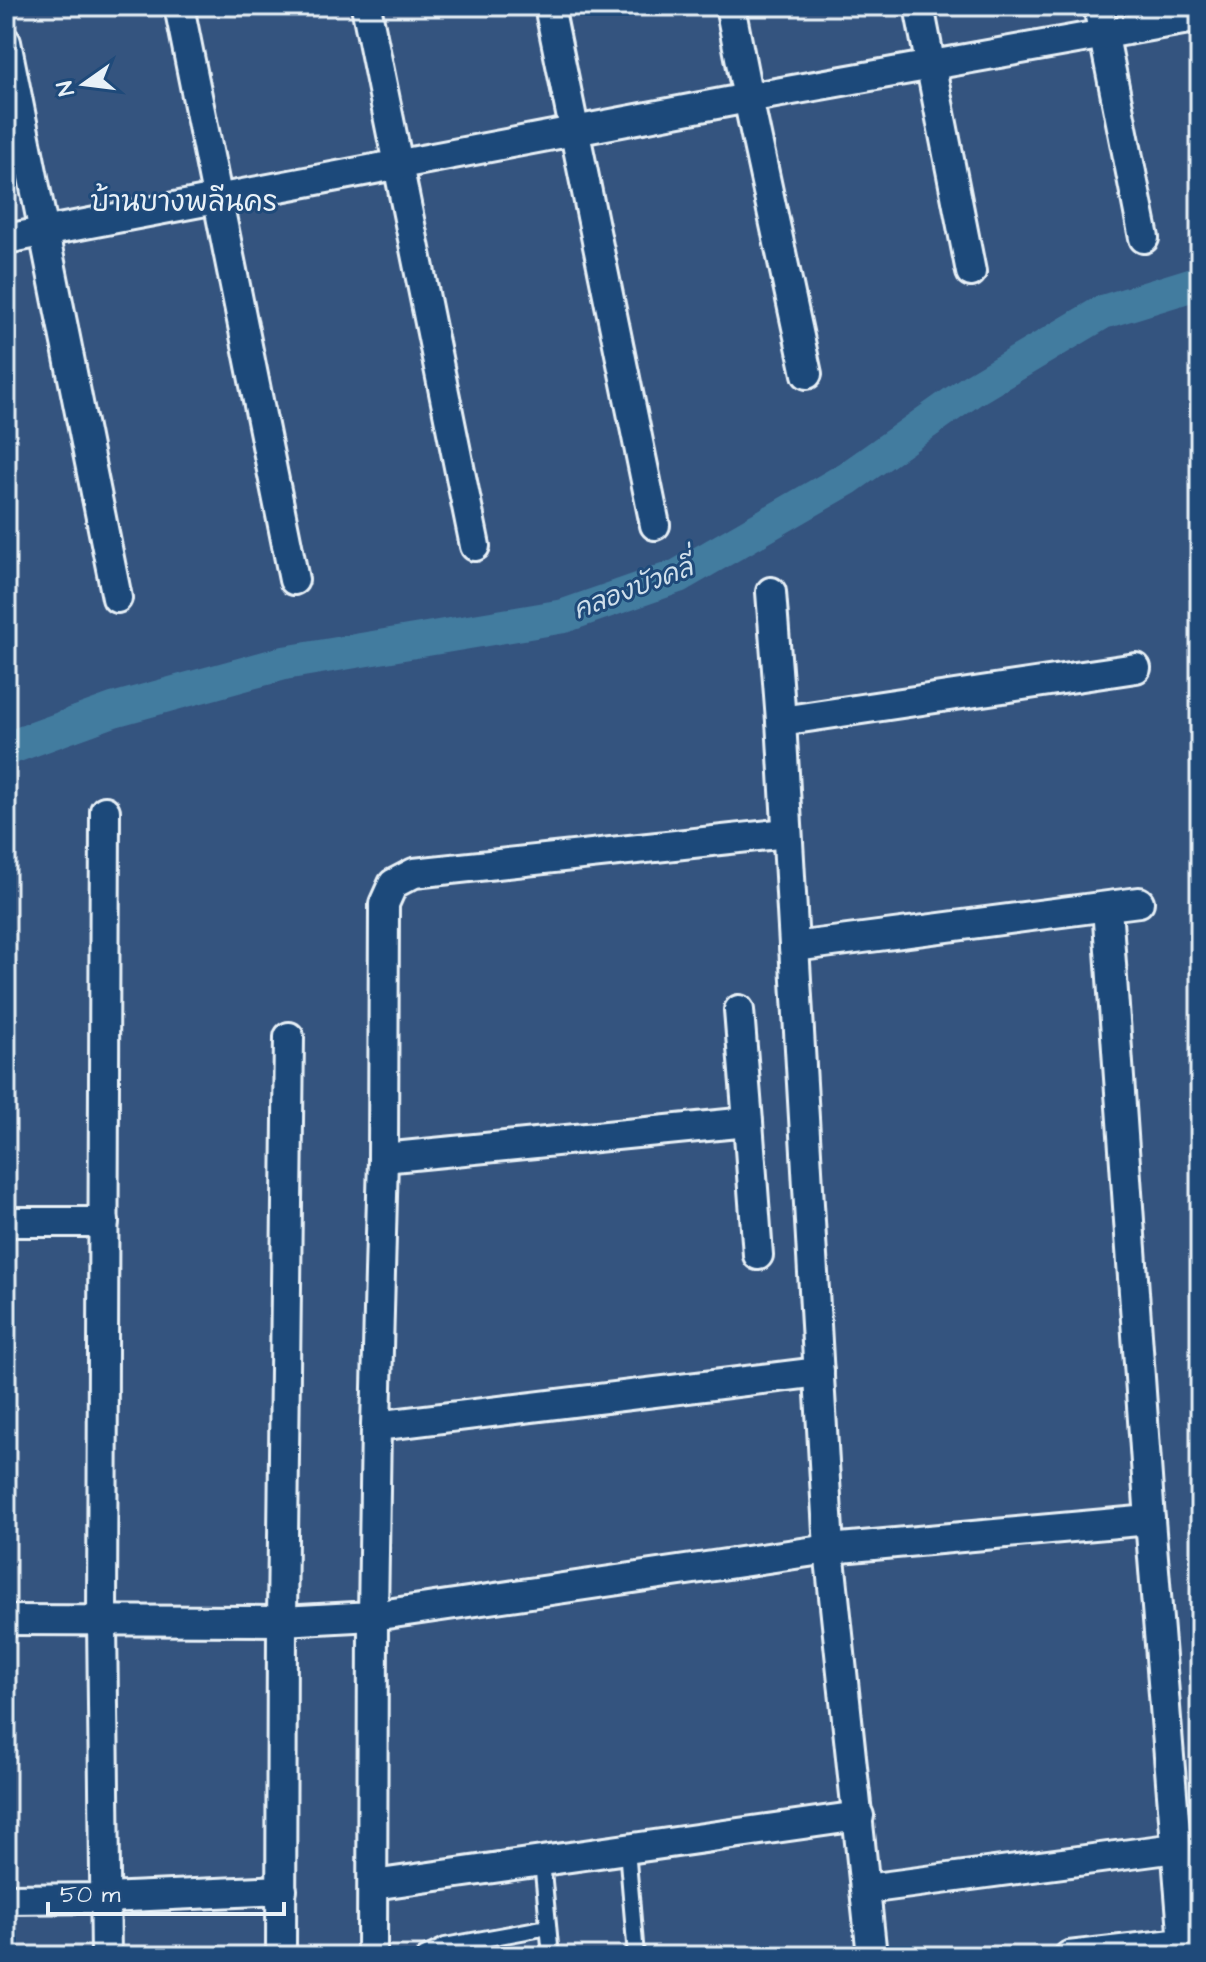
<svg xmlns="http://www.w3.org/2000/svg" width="1206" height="1962" font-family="'Architects Daughter','Playpen Sans Thai',sans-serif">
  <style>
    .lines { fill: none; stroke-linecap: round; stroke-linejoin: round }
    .canal { stroke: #437b9f; stroke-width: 34 }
    .service-casing { stroke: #e8f1f8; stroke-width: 20 }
    .minor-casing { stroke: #e8f1f8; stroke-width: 34 }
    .service { stroke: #1f4a7a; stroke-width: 14 }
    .minor { stroke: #1f4a7a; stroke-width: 28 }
    .labels { text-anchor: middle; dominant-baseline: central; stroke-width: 6; stroke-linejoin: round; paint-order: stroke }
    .water-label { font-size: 26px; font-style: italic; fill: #cfdfeb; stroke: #1f4a7a }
    .quarter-label { font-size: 28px; fill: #e8f1f8; stroke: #1f4a7a }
  </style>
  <rect width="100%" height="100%" fill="#34547f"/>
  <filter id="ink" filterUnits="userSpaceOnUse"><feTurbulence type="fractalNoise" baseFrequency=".0125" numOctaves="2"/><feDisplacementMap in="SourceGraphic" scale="16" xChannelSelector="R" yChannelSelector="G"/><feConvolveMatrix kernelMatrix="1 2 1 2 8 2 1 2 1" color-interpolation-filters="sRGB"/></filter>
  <g filter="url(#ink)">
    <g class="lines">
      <path class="canal" d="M6,749L113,710L284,663L564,616L678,576L848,478L972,390L1103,312L1200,282"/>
      <defs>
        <g id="service">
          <path d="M627,1849L636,1956"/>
          <path d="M542,1861L551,1956"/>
          <path d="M424,1956L445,1946L548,1927"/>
        </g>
        <g id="minor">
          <path d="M179,6L294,580"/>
          <path d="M366,6L475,546"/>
          <path d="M549,6L655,525"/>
          <path d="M730,6L748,98L807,374"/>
          <path d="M919,6L971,272"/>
          <path d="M1098,6L1144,238"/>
          <path d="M6,42L117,598"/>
          <path d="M6,239L748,98L1200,17"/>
          <path d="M771,592L781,721L829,1549L872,1956"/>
          <path d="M781,721L1136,668"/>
          <path d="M105,811L102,1621L106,1956"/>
          <path d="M1107,907L1150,1520L1185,1956"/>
          <path d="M794,947L1139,902"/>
          <path d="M739,1010L748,1122L383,1158L384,904L393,884L414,873L787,833"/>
          <path d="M748,1122L758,1255"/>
          <path d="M6,1222H104"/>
          <path d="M376,1426L819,1372"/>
          <path d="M6,1620L282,1621L373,1616L829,1549L1150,1520"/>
          <path d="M373,1885L859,1816"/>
          <path d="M866,1889L1176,1848"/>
          <path d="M6,1899L106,1898L282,1890"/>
          <path d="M281,1956L282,1621L289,1037"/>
          <path d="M372,1956L373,1616L376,1426L383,1158"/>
          <path d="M1069,1956L1200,1941"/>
        </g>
      </defs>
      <use href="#service" class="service-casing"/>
      <use href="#minor" class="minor-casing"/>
      <use href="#service" class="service"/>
      <use href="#minor" class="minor"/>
    </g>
  </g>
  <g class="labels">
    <g class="water-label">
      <text transform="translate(633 589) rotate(-21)">คลองบัวคลี่</text>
    </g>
    <g class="quarter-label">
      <text x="184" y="202">บ้านบางพลีนคร</text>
    </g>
  </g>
  <rect width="1206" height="1962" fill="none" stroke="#1f4a7a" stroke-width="32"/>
  <rect x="16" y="16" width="1174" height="1930" fill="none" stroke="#e8f1f8" stroke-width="3" filter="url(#ink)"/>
  <g transform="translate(84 84) rotate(256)" stroke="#1f4a7a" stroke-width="6" paint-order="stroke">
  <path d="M0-6L14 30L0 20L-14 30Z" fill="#e8f1f8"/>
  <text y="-12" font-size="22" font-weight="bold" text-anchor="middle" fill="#e8f1f8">N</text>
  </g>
  <path d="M48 1902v12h236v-12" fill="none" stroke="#e8f1f8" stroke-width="4"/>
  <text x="60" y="1902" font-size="24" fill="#e8f1f8" stroke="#1f4a7a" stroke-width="6" paint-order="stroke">50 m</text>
</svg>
